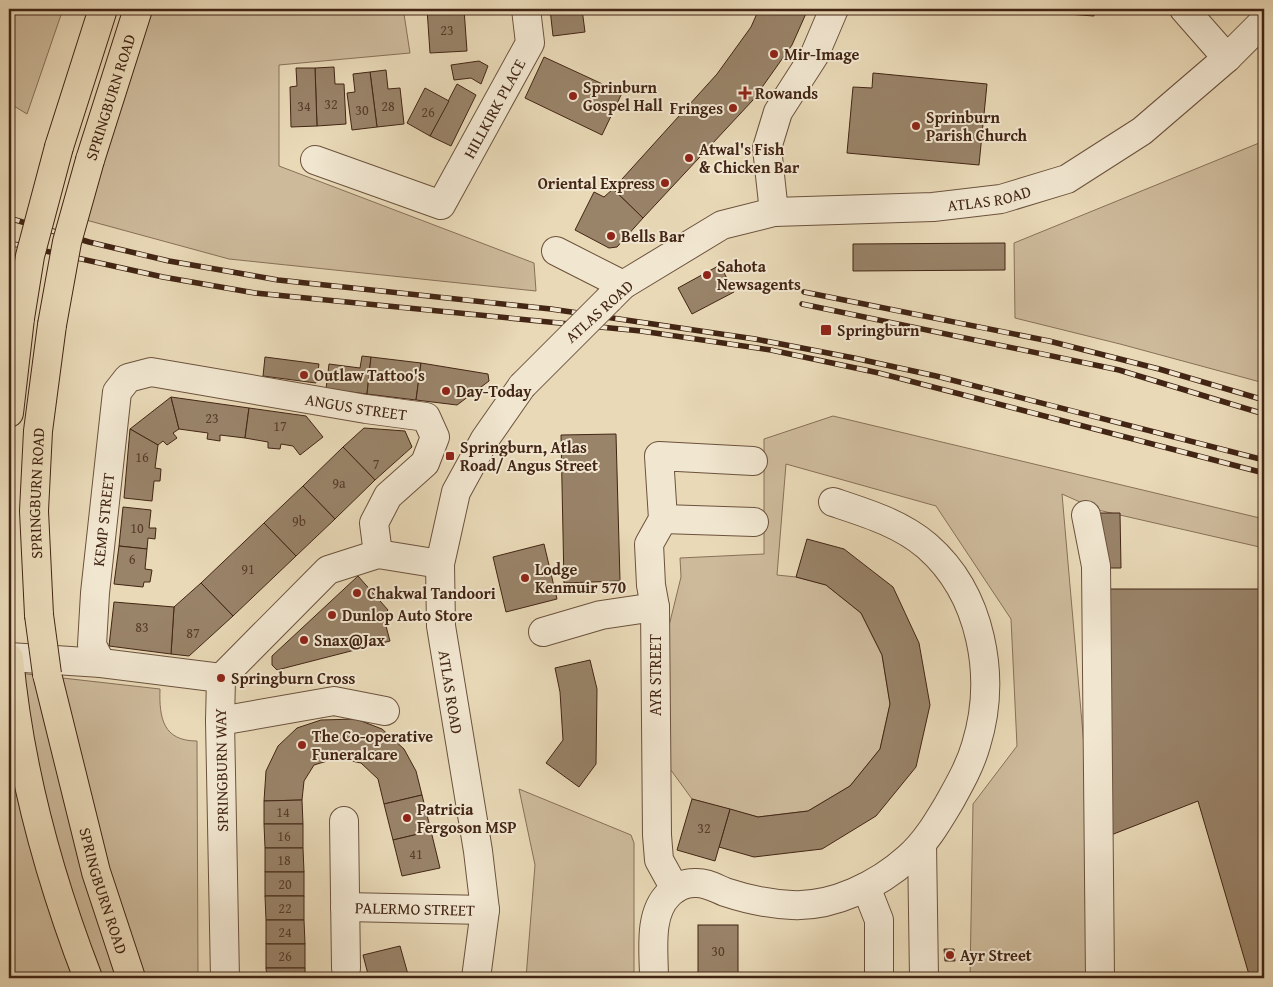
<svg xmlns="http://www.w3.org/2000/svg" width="1273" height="987" font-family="'Gentium Book Plus',serif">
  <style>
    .green { fill: #cdba9b; stroke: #887058 }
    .building { fill: #998369; stroke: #422514 }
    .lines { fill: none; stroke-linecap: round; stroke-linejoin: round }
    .minor-casing { stroke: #6c523d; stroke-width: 30 }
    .major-casing { stroke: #422514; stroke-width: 30 }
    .minor { stroke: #f1e6d0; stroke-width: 28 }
    .major { stroke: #e9d9b7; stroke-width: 28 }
    .rail-casing { stroke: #422514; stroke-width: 5.5 }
    .rail { stroke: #f1e6d0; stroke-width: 4; stroke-dasharray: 11; stroke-linecap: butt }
    .minor-bridge-casing { stroke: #6c523d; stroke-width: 30; stroke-linecap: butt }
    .major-bridge-casing { stroke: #422514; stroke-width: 30; stroke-linecap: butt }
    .minor-bridge { stroke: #f1e6d0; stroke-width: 28 }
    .major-bridge { stroke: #e9d9b7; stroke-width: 28 }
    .poi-dot { fill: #8f2418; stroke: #f1e6d0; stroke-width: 2 }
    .labels { text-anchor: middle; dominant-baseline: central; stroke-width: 4; stroke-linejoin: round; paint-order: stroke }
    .number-label { font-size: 14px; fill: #583c29 }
    .poi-label { font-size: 16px; font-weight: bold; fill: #422514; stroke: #f1e6d0; text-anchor: start }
    .street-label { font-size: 16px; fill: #422514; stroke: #f1e6d0 }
  </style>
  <rect width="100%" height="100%" fill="#e9d9b7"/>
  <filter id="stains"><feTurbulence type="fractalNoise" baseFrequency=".004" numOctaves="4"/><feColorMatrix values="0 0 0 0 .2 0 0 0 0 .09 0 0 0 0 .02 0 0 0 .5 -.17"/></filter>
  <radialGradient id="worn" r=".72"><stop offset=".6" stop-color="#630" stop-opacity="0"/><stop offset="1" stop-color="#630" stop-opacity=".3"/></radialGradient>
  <g class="green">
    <path d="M9,9H63L27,114L9,103Z"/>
    <path d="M153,9H353L404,14L410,53L279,65V166L534,263L536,291L229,259L86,220L101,157Z"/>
    <path d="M1264,141V383L1120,344L1015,318L1014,243Z"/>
    <path d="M833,416L1264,519V548L1098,510L1062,494L1089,803V978H970L973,804L1017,746L1011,619L936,506L786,464L777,575L796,577L826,585L861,613L882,655L890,704L880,749L850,786L808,811L758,817L692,799L665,762L667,634L681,577L680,558L764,554V439Z"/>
    <path d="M9,672L160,689C159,718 163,741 197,741L198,978H9Z"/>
    <path d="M519,789L631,835L634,843V978H526L535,865Z"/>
  </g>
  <g class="building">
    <path d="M427,9H464L467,51L430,53Z"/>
    <path d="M550,9H582L585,32L553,36Z"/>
    <path d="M759,9H808L792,45L753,100L643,218L613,189L717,74L751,27Z"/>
    <path d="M1000,9H1095L1094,16Z"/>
    <path d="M544,57L622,93L602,135L525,98Z"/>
    <path d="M479,61L488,66L481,84L471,78L454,80L451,65Z"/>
    <path d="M334,67L335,84H344L346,124L317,126L315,68Z"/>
    <path d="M296,68H315L317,126L291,127L290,87L297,86Z"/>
    <path d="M386,70L388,89L400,88L404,124L377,127L370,72Z"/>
    <path d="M370,72L377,127L352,130L347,93L355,92L353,74Z"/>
    <path d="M873,73L987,84L979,165L847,153L853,87L872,88Z"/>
    <path d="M457,84L476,95L451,146L430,136Z"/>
    <path d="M425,88L449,101L430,136L407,123Z"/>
    <path d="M613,189L643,218L617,247L609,248L575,230L594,192L604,197Z"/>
    <path d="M1005,243V270L853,271V244Z"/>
    <path d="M720,265L734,292L692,314L678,288Z"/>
    <path d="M362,356L371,357L367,394L326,389L329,364L360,368Z"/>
    <path d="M265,357L319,364L316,383L263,376Z"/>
    <path d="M371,357L421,363L416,400L367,394Z"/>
    <path d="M421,363L488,374L489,381L457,405L416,400Z"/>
    <path d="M171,397L179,429L173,433L177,438L167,445L163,441L158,445L130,429Z"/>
    <path d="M171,397L249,408L245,438L220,435V441L207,439L208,433L179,429Z"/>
    <path d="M249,408L306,416L323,437L300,455L293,446L281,444L280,449L268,448V442L245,438Z"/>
    <path d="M364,428L405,431L412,447L375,480L343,447Z"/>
    <path d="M130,429L158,445L155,468L161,469L160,481H154L152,501L124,498Z"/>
    <path d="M616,434L620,581L564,583L561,435Z"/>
    <path d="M343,447L375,480L335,519L303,486Z"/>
    <path d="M303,486L335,519L296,556L264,523Z"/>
    <path d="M123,507L151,510L149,528H156L155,539L148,538L147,549L119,546Z"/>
    <path d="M1100,513H1120L1121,568H1100Z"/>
    <path d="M264,523L296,556L233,616L201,583Z"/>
    <path d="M807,539L844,549L893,587L919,643L930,705L916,767L876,816L822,849L754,857L719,847L730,809L758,817L808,811L850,786L880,749L890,704L882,655L861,613L826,585L796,577Z"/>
    <path d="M544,544L557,599L506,612L493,557Z"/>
    <path d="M119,546L147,549L145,569L152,570L150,582H144L143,587L114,584Z"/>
    <path d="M358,576L388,610L383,615L390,641L277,670L272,665V656Z"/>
    <path d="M201,583L233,616L189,656L171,654L174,607Z"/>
    <path d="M1110,589H1264V978H1250L1198,801L1111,835Z"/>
    <path d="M114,602L174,607L171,654L109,646Z"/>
    <path d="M590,660L597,689L596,764L579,787L546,763L563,740L560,692L555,668Z"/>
    <path d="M356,719L382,729L404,749L416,771L422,795L384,804L378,779L361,763L337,758L314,765L304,781L302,800L264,801L266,771L278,746L297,728L321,720Z"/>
    <path d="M422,795L431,831L393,840L384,804Z"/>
    <path d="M692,799L730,809L715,861L677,850Z"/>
    <path d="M302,800L303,824H264V801Z"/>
    <path d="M264,824H303V848H265Z"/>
    <path d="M431,831L440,868L402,876L393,840Z"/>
    <path d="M265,848H303L304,872H265Z"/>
    <rect x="265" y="872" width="39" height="24"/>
    <path d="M265,896H304V920H266Z"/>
    <path d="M266,920H304L305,944H266Z"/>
    <rect x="698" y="925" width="40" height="52"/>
    <rect x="266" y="944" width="39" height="24"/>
    <path d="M400,946L409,978H369L363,955Z"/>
    <path d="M944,949H954L955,961H945Z"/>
    <path d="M266,968H305V978H267Z"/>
    <rect x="698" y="977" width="40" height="1"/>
  </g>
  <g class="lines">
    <defs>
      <g id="minor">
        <path d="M1184,9L1227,58"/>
        <path id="s1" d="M315,160L441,205L530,43L526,9"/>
        <path d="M774,212L767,148L778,112L814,56L834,9"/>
        <path d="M556,251L623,285"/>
        <path id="s2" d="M609,299L623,285L722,225L774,212L933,207L1001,199L1067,179L1142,131L1227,58L1264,21"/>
        <path d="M1086,515L1096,566L1100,978"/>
        <path d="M663,519L754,522"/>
        <path d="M543,632L601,615L655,607"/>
        <path d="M9,657L101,663L221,678"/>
        <path id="s3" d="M101,663L92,645L95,593L117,392L128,378L151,372L366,409L426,417L435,437L425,463L388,496L374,523L378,554"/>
        <path d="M220,721L334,701L385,711"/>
        <path d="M344,821L346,968"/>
        <path d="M922,844L924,978"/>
        <path d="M866,887L879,920V978"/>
        <path d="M675,889L659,860L657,835L655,607L651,585L649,544L663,519L659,456L753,461"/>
        <path id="s4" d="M345,907L485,910"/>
        <path d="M225,978L220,721L221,678L328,570L378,554L440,564"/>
        <path d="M476,978L485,910L478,851L441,626L440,564L456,492L485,439L522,386"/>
        <path d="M654,978C654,952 648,914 669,894C676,887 685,883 694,883C706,882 715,888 725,892C746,899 769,904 792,905C833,907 878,885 908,858C926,842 937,823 949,803C959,785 970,766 976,745C997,677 982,594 927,546C900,523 866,513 833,502"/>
      </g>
      <g id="major">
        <path d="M59,147L103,9"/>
        <path id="s5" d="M90,160L138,9"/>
        <path d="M9,413L20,318"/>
        <path id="s6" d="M39,615L34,511L38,431L52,325"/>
        <path d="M9,658C19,767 49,877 88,978"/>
        <path id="s7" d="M47,674L96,872L131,978"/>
      </g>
    </defs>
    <use href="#minor" class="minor-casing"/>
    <use href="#major" class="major-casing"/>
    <use href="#minor" class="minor"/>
    <use href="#major" class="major"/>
    <defs>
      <g id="rail">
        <path d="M9,218L89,242L169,261L278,280L551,309L755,339L854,358L936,376L1264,460"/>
        <path d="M9,243L163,277L255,293L641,331L771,350L879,373L1264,473"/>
        <path d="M804,292L1049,341L1159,369L1264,400"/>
        <path d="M802,304L1119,370L1264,414"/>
      </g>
    </defs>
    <use href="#rail" class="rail-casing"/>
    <use href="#rail" class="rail"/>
    <defs>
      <path id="minor-bridge" d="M522,386L609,299"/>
      <g id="major-bridge">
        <path d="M20,318L30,256L59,147"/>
        <path d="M52,325L67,242L90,160"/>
        <path d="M39,615L47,674"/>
      </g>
    </defs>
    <use href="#minor-bridge" class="minor-bridge-casing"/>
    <use href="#major-bridge" class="major-bridge-casing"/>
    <use href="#minor-bridge" class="minor-bridge"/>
    <use href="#major-bridge" class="major-bridge"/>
  </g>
  <g class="poi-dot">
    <circle cx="774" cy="54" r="5"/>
    <path d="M742.5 85.5h5v5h5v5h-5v5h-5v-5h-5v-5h5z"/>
    <circle cx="573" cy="96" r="5"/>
    <circle cx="733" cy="108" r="5"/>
    <circle cx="916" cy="126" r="5"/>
    <circle cx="689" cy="158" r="5"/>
    <circle cx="665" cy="183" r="5"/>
    <circle cx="611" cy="236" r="5"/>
    <circle cx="707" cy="275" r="5"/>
    <rect x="820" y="324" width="12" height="12" rx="2.5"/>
    <circle cx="304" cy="375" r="5"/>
    <circle cx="446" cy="391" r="5"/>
    <rect x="445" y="451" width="10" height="10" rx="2.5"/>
    <circle cx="525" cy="578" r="5"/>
    <circle cx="357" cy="593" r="5"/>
    <circle cx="332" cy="615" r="5"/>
    <circle cx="304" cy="640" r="5"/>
    <circle cx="221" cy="678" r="5"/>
    <circle cx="302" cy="745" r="5"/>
    <circle cx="407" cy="818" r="5"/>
    <circle cx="950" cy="955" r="5"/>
  </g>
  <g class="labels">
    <g class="number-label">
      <text x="447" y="30">23</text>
      <text x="331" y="104">32</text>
      <text x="304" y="106">34</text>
      <text x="388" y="106">28</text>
      <text x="362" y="110">30</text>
      <text x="428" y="112">26</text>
      <text x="212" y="418">23</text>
      <text x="280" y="426">17</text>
      <text x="142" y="457">16</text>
      <text x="376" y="464">7</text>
      <text x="339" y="483">9a</text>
      <text x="299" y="521">9b</text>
      <text x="137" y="528">10</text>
      <text x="132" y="559">6</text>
      <text x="248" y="569">91</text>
      <text x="142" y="627">83</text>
      <text x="193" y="633">87</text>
      <text x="283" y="812">14</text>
      <text x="704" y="828">32</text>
      <text x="284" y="836">16</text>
      <text x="416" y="854">41</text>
      <text x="284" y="860">18</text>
      <text x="285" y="884">20</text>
      <text x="285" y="908">22</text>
      <text x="285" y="932">24</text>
      <text x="718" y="951">30</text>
      <text x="285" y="956">26</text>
    </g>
    <g class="poi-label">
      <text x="784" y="54">Mir-Image</text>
      <text x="583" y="87">Sprinburn<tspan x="583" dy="18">Gospel Hall</tspan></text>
      <text x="755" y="93">Rowands</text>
      <text x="723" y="108" text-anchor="end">Fringes</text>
      <text x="926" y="117">Sprinburn<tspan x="926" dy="18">Parish Church</tspan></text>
      <text x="699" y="149">Atwal's Fish<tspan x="699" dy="18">&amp; Chicken Bar</tspan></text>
      <text x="655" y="183" text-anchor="end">Oriental Express</text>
      <text x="621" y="236">Bells Bar</text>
      <text x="717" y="266">Sahota<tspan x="717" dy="18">Newsagents</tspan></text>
      <text x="837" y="330">Springburn</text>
      <text x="314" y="375">Outlaw Tattoo's</text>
      <text x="456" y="391">Day-Today</text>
      <text x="460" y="447">Springburn, Atlas<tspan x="460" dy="18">Road/ Angus Street</tspan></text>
      <text x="535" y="569">Lodge<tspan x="535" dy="18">Kenmuir 570</tspan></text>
      <text x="367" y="593">Chakwal Tandoori</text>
      <text x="342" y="615">Dunlop Auto Store</text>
      <text x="314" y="640">Snax@Jax</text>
      <text x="231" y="678">Springburn Cross</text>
      <text x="312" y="736">The Co-operative<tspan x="312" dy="18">Funeralcare</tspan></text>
      <text x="417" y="809">Patricia<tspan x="417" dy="18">Fergoson MSP</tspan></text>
      <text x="960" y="955">Ayr Street</text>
    </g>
    <g class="street-label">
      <text stroke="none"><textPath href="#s5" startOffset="66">SPRINGBURN ROAD</textPath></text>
      <text stroke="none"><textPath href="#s1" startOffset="244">HILLKIRK PLACE</textPath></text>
      <text stroke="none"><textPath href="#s2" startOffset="405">ATLAS ROAD</textPath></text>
      <text transform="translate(599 311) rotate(-42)">ATLAS ROAD</text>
      <text stroke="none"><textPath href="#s3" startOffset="524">ANGUS STREET</textPath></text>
      <text stroke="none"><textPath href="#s6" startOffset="122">SPRINGBURN ROAD</textPath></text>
      <text stroke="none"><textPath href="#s3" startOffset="146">KEMP STREET</textPath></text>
      <text transform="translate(655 675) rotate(-90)">AYR STREET</text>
      <text transform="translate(451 692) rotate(81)">ATLAS ROAD</text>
      <text transform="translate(221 770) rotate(-91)">SPRINGBURN WAY</text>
      <text stroke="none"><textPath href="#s7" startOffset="224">SPRINGBURN ROAD</textPath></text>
      <text stroke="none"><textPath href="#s4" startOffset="70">PALERMO STREET</textPath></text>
    </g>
  </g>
  <rect width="1273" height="987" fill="none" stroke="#e9d9b7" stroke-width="30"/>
  <rect x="10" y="10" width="1253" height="967" fill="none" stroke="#422514" stroke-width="2.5"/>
  <rect x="15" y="15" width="1243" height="957" fill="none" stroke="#422514"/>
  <rect width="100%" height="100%" filter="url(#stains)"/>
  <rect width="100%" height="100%" fill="url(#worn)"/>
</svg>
